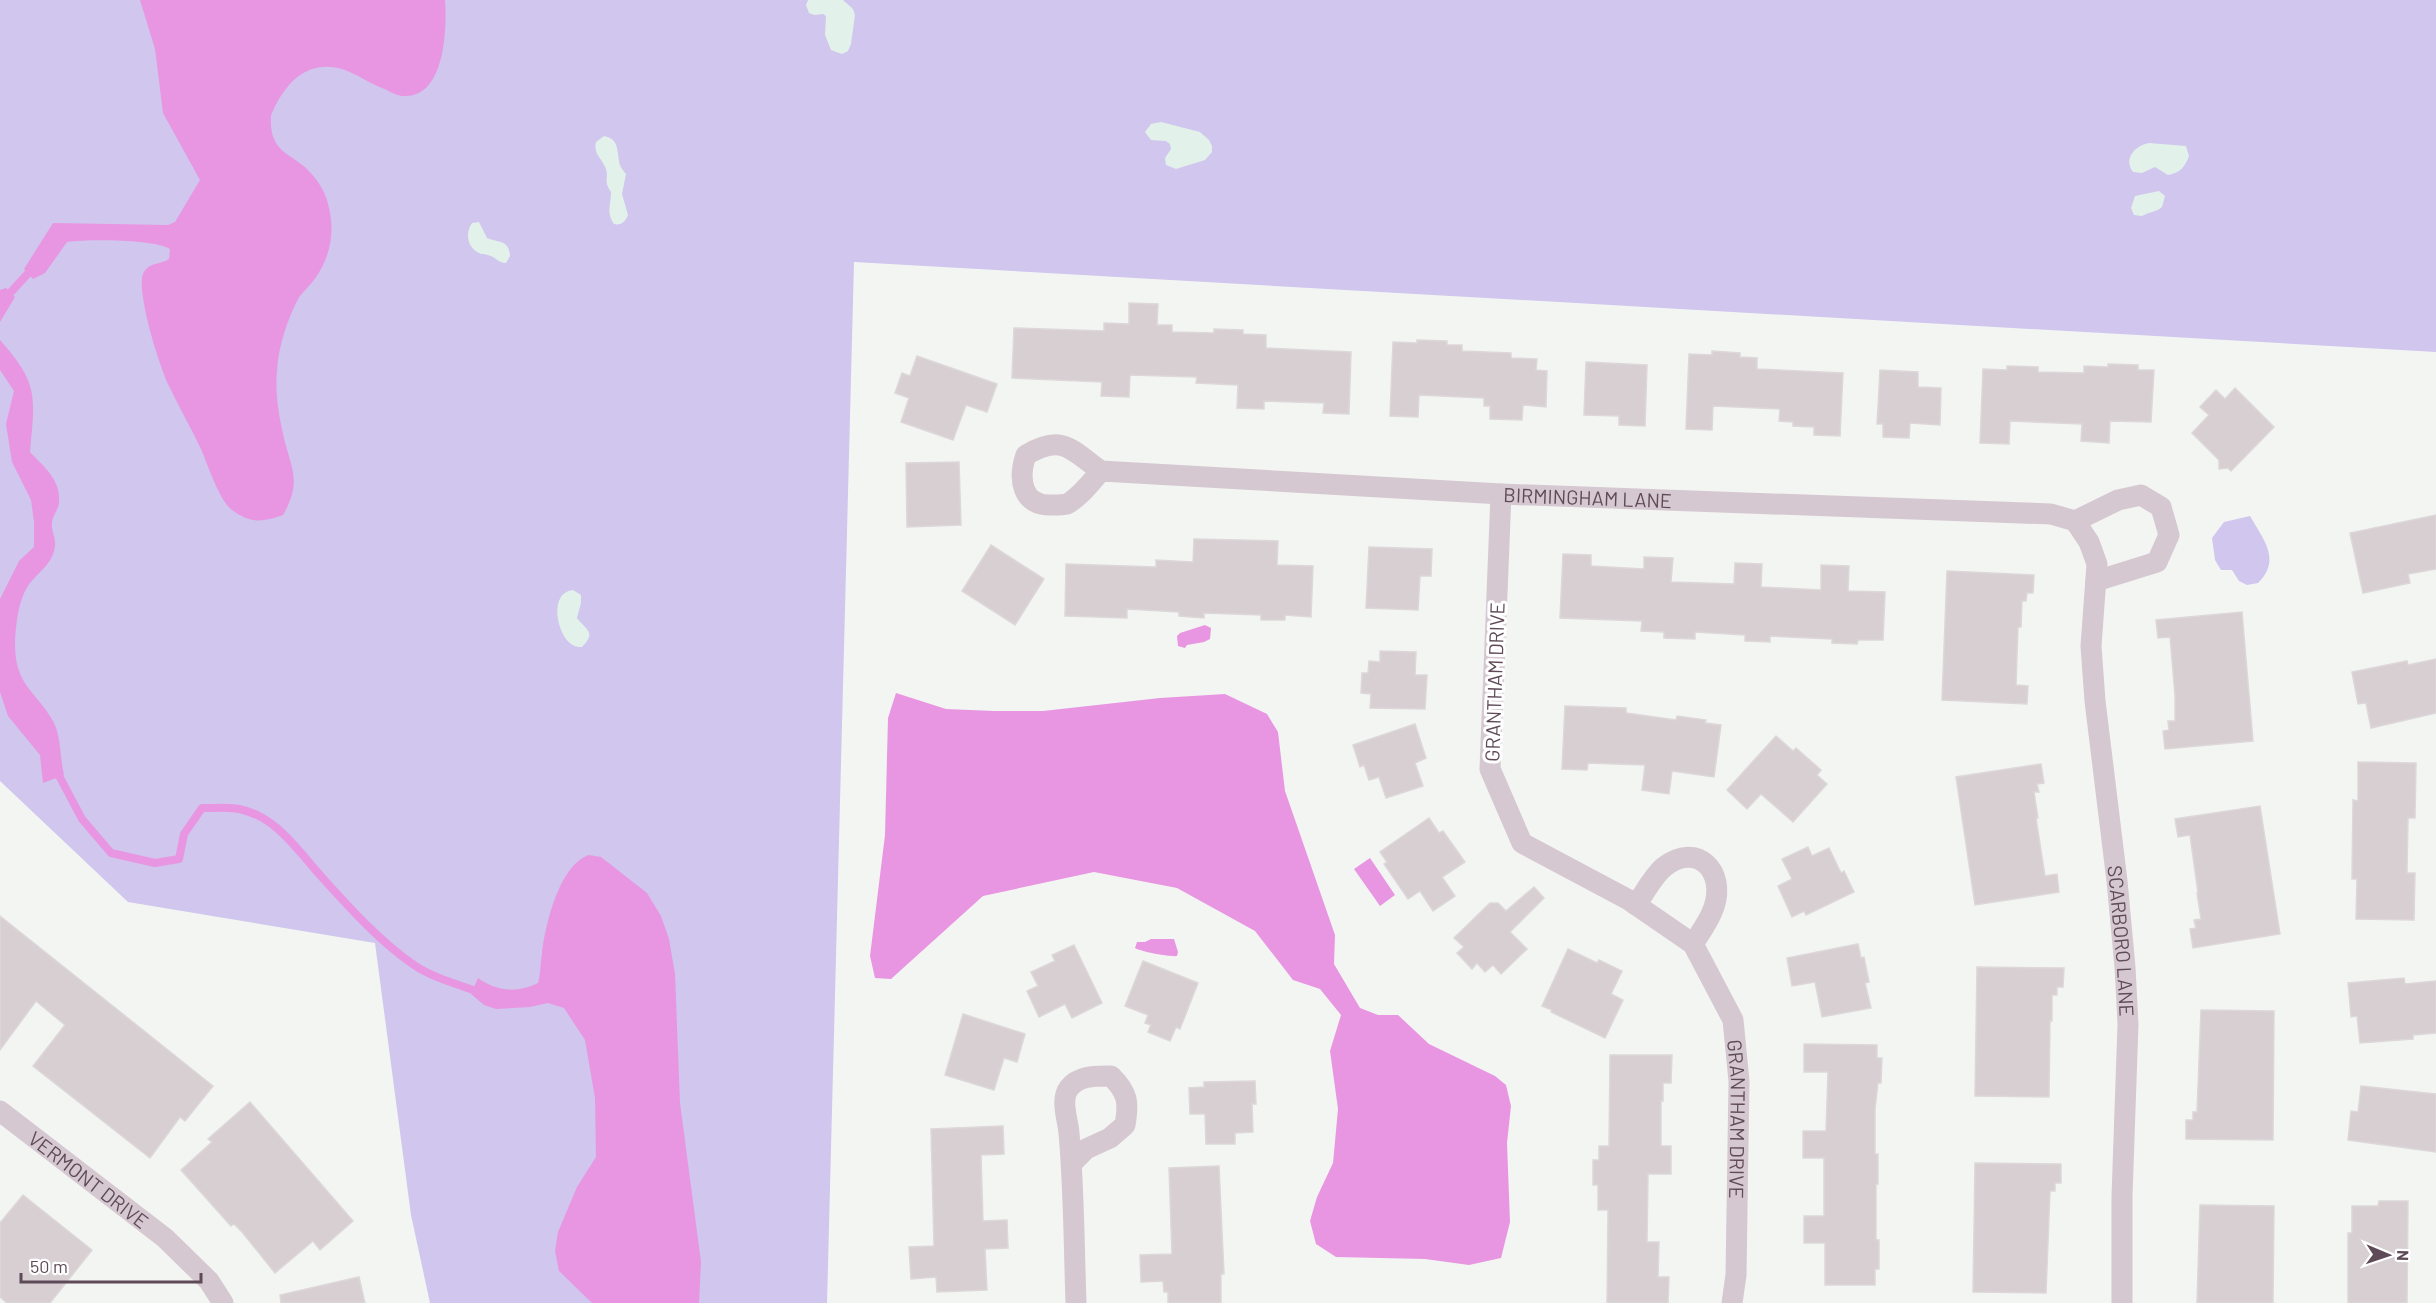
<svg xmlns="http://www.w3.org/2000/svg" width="2436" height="1303" font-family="Barlow,sans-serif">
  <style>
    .green { fill: #d0c6ee }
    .sand { fill: #e3f1eb }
    .water { fill: #e896e1 }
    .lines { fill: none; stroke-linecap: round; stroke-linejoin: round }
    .stream { stroke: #e896e1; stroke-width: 8 }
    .building { fill: #d7cfd2; stroke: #ddd7da; stroke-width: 1.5 }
    .street { stroke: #d6c8d1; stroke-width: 21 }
    .labels { text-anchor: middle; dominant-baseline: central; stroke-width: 6; stroke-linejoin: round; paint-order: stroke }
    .street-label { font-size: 20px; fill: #5f4b58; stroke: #fff }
  </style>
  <rect width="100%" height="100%" fill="#f3f5f3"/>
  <g class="green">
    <path d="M0,0H2436V352L854,262L827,1303H430L411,1215L375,943L128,902L0,781Z"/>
    <path d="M2250,516C2263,539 2282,560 2258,583L2247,585L2239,581L2232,570H2221L2215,560L2212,538L2224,522Z"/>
  </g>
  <g class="sand">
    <path d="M808,0H843L853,9L855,15L851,44L848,51L842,54L831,50L825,35L826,16L823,14L814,15L809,13L806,5Z"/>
    <path d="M1161,122L1200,132L1209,140L1212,146V152L1205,160L1176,169L1166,165L1165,158L1171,149L1170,144L1166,141L1151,140L1145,132L1151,124Z"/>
    <path d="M604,136C618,139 617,148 619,160C619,166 623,170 626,174L622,194L628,215C626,221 621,226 614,224C606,212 611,205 611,192C603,180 609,180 606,169C602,158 593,154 596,142Z"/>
    <path d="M2149,143L2186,146L2189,156C2185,167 2180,173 2168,175L2155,167L2142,173L2133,172C2123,158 2135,146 2149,143Z"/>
    <path d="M2159,191L2165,196L2162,207C2156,212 2149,212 2142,216L2134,215L2131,208L2135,196Z"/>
    <path d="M479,222L487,238C498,243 509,239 510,256L506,263C498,263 496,257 488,255C485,254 482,255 479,253C467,247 465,233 472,223Z"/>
    <path d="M573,590L581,595V603L577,618C586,630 597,632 582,647C580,647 575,647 573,645C558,638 547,593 573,590Z"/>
  </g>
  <g class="water">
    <path d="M140,0H445C447,29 445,99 403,96C396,96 388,90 382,88C369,83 358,75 345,70C309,58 286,81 272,113C270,117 271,121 271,126C273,152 291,154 307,169C318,180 326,192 329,208C335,234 330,258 314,280C309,287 301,293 297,301C287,321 278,348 277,371C275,389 278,411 282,429C289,466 304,479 283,515C262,522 251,524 232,510C219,500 208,465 201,449C191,428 180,409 170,388C160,369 136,292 143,274C148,262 160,265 169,259L170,249C154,239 88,239 67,242L45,273L33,279L24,269L53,223L168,225L175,222L200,180L163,113L155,49Z"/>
    <path d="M6,288L15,297L0,322V290Z"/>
    <path d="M0,340C39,384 35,396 30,452C44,467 61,480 59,502C59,509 52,516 52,523C51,530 56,538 55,546C53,563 40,571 30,583C18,599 16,624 15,644C15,686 36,691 53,721C61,735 60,758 64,775L43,783L40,755L8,716L0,692V599L19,561L34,547V522L31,500L12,462L6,424L14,391L0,370Z"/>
    <path d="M1205,625L1211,628L1210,639L1204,642L1187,645L1185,648L1178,646L1177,636L1180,633Z"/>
    <path d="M896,693L946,709L994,711H1043L1160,698L1225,694L1267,714L1278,732L1285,791L1335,935L1334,964L1360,1008L1378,1015H1398L1429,1044L1495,1076L1506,1085L1511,1106L1507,1143L1510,1222L1501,1258L1469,1265L1425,1259L1336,1257L1316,1244L1310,1221L1317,1197L1333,1163L1338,1109L1330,1051L1341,1015L1320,989L1293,980L1255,931L1177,888L1094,872L983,896L891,979L875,978L870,956L885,835L888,718Z"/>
    <path d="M589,855L601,857L647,893L661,916L669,939L675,974L680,1103L701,1262L699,1303H592L559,1271L555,1251L558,1232L577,1187L596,1157L595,1098L585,1040L564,1008L548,1003L530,1007L496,1009L484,1005L471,994L478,978C498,992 517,993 538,983C541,973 540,964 542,954C545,926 559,865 589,855Z"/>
    <path d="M1370,858L1395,895L1380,906L1354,869Z"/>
    <path d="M1151,939H1174L1178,952L1177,956C1170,957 1142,952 1135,948L1137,942H1145Z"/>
  </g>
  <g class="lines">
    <g class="stream">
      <path d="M0,304L33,268"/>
      <path d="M55,768L82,819L111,853L155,863L179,859L184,834L202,808C214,808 227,807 239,809C275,816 296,848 319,874C347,905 379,941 414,965C433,978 460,985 482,993"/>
    </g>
  </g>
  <g class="building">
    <path d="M1129,303L1158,304L1157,325H1172V332L1214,333V329L1243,330V334L1266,335V348L1351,352L1349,414L1323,413L1324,403L1264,401V409L1237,408L1238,385L1196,383L1197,377L1130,375L1129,397L1101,396L1102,382L1012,378L1014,328L1104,331V323L1129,324Z"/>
    <path d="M1417,340L1447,341V345H1462V351L1511,353V358L1537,359L1536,370L1547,371L1546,407L1523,405L1522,420L1490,419V406H1484V398L1419,395L1418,417L1390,416L1393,342L1417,343Z"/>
    <path d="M1712,351L1740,353V357L1757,358V369L1843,373L1840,436L1814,435V427L1793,426V422L1779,421L1780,409L1713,406L1712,430L1686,429L1689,354L1712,355Z"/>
    <path d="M917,356L997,384L987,412L966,405L953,440L901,422L909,398L895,393L902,373L910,376Z"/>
    <path d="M1586,362L1647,365L1645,426L1619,425V416L1584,415Z"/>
    <path d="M2108,364L2138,365V370H2154L2151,422L2110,421L2109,443L2081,441L2082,424L2010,421L2009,444L1980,443L1983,369L2007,370V366L2038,367V372L2084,373V366L2108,367Z"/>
    <path d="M1880,370L1918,372V387L1941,388L1940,425L1910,423L1909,438L1883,437V424H1877Z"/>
    <path d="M2235,388L2274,427L2231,471L2228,468L2219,469V460L2192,433L2209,415L2200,407L2216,390L2225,399Z"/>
    <path d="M959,462L961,525L907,527L906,463Z"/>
    <path d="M2436,515V569L2408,574L2410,583L2363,593L2350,533Z"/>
    <path d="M1194,539L1278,541L1277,565L1313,566L1311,617L1285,615V620H1261V615L1204,613V618L1179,616V612L1127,609V618L1065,616L1066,564L1156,567V560L1193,562Z"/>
    <path d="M991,545L1044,579L1015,625L962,591Z"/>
    <path d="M1369,547L1432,549L1431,576H1420L1418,610L1366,608Z"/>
    <path d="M1563,554L1591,555V566L1644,569V557L1673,558L1671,582L1734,584L1735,563L1762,564L1761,587L1821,590V565L1849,566L1848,591L1885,592L1883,640H1858L1857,644L1832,643V639L1770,636V642L1745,641V635L1695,632V639L1664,638V632L1641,631L1642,621L1560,618Z"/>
    <path d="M1947,571L2034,575L2033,593H2027L2026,601H2022L2021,627H2018L2016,685L2028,686L2027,704L1942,700Z"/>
    <path d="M2242,612L2253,741L2165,749L2163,731L2169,730L2168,721H2175V695L2170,637L2158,638L2156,620Z"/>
    <path d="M1380,651L1416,652L1415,675H1427L1425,709L1370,708L1371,694L1361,693L1362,673H1368L1369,661L1380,662Z"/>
    <path d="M2436,659V713L2371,728L2366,703L2358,704L2352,672L2407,661L2408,665Z"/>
    <path d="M1565,706L1626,708V713L1676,720L1677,716L1706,720L1705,723L1721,725L1714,777L1672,771L1669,794L1642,790L1645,765L1588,763L1587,770L1562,769Z"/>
    <path d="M1415,724L1426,758L1415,763L1423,786L1386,798L1379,777L1369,780L1364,765L1360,767L1353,745Z"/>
    <path d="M1776,736L1793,751L1796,748L1821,770L1817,775L1827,784L1793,822L1761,794L1747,809L1727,790Z"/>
    <path d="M2358,762L2416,763L2415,818H2408L2407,873H2415L2414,920L2356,919L2357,879H2352L2353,800L2358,801Z"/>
    <path d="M2041,764L2044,783L2037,784L2039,792H2034L2038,818H2036L2045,876L2057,874L2059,892L1975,905L1956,777Z"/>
    <path d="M2260,806L2280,934L2193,948L2190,929L2196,928L2194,920L2201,919L2197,893H2198L2190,835L2178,837L2175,819Z"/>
    <path d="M1429,818L1439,833L1443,831L1465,862L1442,877L1455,896L1433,911L1420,891L1408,899L1384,864L1387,862L1380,852Z"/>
    <path d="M1808,847L1812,856L1829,848L1841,873L1844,871L1854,892L1806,915L1804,911L1792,917L1778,886L1792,879L1782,859Z"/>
    <path d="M1534,887L1544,898L1510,932L1527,949L1501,974L1493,965L1485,972L1477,963L1472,969L1457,953L1464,947L1454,938L1490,903H1498L1506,911Z"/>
    <path d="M0,916L213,1086L185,1121L180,1117L150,1158L33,1066L65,1025L36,1001L0,1050Z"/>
    <path d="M1858,944L1861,958L1864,957L1869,982L1865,983L1871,1008L1822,1017L1815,982L1792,986L1787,958Z"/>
    <path d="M1074,945L1102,1003L1072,1018L1065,1004L1039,1017L1027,991L1038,986L1031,972L1055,961L1052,955Z"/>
    <path d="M1568,949L1597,963L1599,960L1622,971L1611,994L1623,1000L1605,1038L1551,1012L1552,1010L1542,1006Z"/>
    <path d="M1143,961L1198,983L1180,1029L1176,1027L1170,1041L1148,1032L1151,1025L1145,1023L1148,1015L1125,1006Z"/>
    <path d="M1977,967L2064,968L2063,987H2057V995H2052V1021H2050L2049,1097L1975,1096Z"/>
    <path d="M2404,978L2405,984L2436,981V1033L2413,1035V1039L2360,1043L2357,1016L2351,1017L2348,983Z"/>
    <path d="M2201,1010L2274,1011L2273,1140L2186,1139V1120H2193V1112H2197Z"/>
    <path d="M963,1014L1025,1034L1017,1062L1004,1058L994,1090L945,1075Z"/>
    <path d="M1804,1044L1877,1045V1058H1882L1881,1083H1878L1875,1109V1154H1878V1184H1876V1240H1879V1269H1875V1285H1825V1243H1804V1216H1824V1158H1803V1131H1826L1828,1072H1804Z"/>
    <path d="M1610,1055H1672L1671,1083H1663V1101H1661V1146H1671V1174H1648L1647,1242H1659L1658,1277H1669L1668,1303H1607L1608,1210H1598V1185H1593V1160H1599V1146H1609Z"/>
    <path d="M1255,1081L1256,1104H1252L1253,1132L1235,1133V1144H1206L1205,1114H1190L1189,1088L1204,1087V1082Z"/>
    <path d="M2361,1086L2436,1094V1152L2348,1140L2351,1111L2358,1112Z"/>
    <path d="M250,1102L353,1221L320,1250L313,1241L275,1273L242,1232L234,1224L231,1226L181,1170L212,1142L208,1139Z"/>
    <path d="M1003,1126L1004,1154L981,1155L983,1221L1007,1220L1008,1248L985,1249L987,1290L937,1292L936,1277L911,1279L909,1247L934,1246L931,1129Z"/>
    <path d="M1975,1163L2061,1164V1183H2055V1191H2050L2046,1293L1973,1292Z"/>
    <path d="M1219,1166L1224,1274H1221V1303H1168V1292H1164L1163,1281L1141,1282L1140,1255L1172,1254L1169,1168Z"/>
    <path d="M23,1195L92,1250L50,1303H7L0,1297V1223Z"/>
    <path d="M2379,1201H2408L2407,1303H2348V1233H2352V1206H2378Z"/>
    <path d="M2200,1205L2274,1206L2273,1303H2197Z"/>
    <path d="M359,1277L365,1303H281L280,1295Z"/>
  </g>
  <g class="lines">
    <g class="street">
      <path id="s1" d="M1101,471C1071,450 1063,433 1026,455C1018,478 1021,507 1053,505C1057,505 1063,505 1067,504C1080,497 1091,482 1101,471L1501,494L2051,514L2075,521L2089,542L2097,564L2091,646L2095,701L2117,881L2125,967L2128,1024L2122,1196V1303"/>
      <path id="s2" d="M1501,494L1490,769L1522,843L1629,900L1693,944L1733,1020L1739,1081L1736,1275L1732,1303"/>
      <path d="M2075,521L2118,500L2141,495L2161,507L2169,535L2157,562L2096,581"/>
      <path d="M1636,905C1644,894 1653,876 1664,867C1697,841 1726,871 1714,907C1710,920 1700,933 1693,944"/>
      <path id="s3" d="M0,1111L165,1238L209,1281L223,1303"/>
      <path d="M1071,1164L1086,1149L1110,1138L1125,1125C1129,1102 1128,1093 1111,1076C1096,1076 1079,1075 1069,1088C1060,1100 1068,1120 1069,1133C1074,1189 1074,1246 1076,1303"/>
    </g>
  </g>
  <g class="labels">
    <g class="street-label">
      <text stroke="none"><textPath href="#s1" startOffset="704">BIRMINGHAM LANE</textPath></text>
      <text transform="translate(1494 682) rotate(-88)">GRANTHAM DRIVE</text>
      <text stroke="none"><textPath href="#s1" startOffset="1620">SCARBORO LANE</textPath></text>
      <text stroke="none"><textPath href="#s2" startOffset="740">GRANTHAM DRIVE</textPath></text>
      <text stroke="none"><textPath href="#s3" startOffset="112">VERMONT DRIVE</textPath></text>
    </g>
  </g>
  <g transform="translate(2388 1255) rotate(92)" stroke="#ffffff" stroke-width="4.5" paint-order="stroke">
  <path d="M0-4.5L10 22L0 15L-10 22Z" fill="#5f4b58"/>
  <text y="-9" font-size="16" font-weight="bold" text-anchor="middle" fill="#5f4b58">N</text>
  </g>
  <path d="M21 1273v9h180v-9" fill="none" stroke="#5f4b58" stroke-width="3"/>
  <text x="30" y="1273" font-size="18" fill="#5f4b58" stroke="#ffffff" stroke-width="4.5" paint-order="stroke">50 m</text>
</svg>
